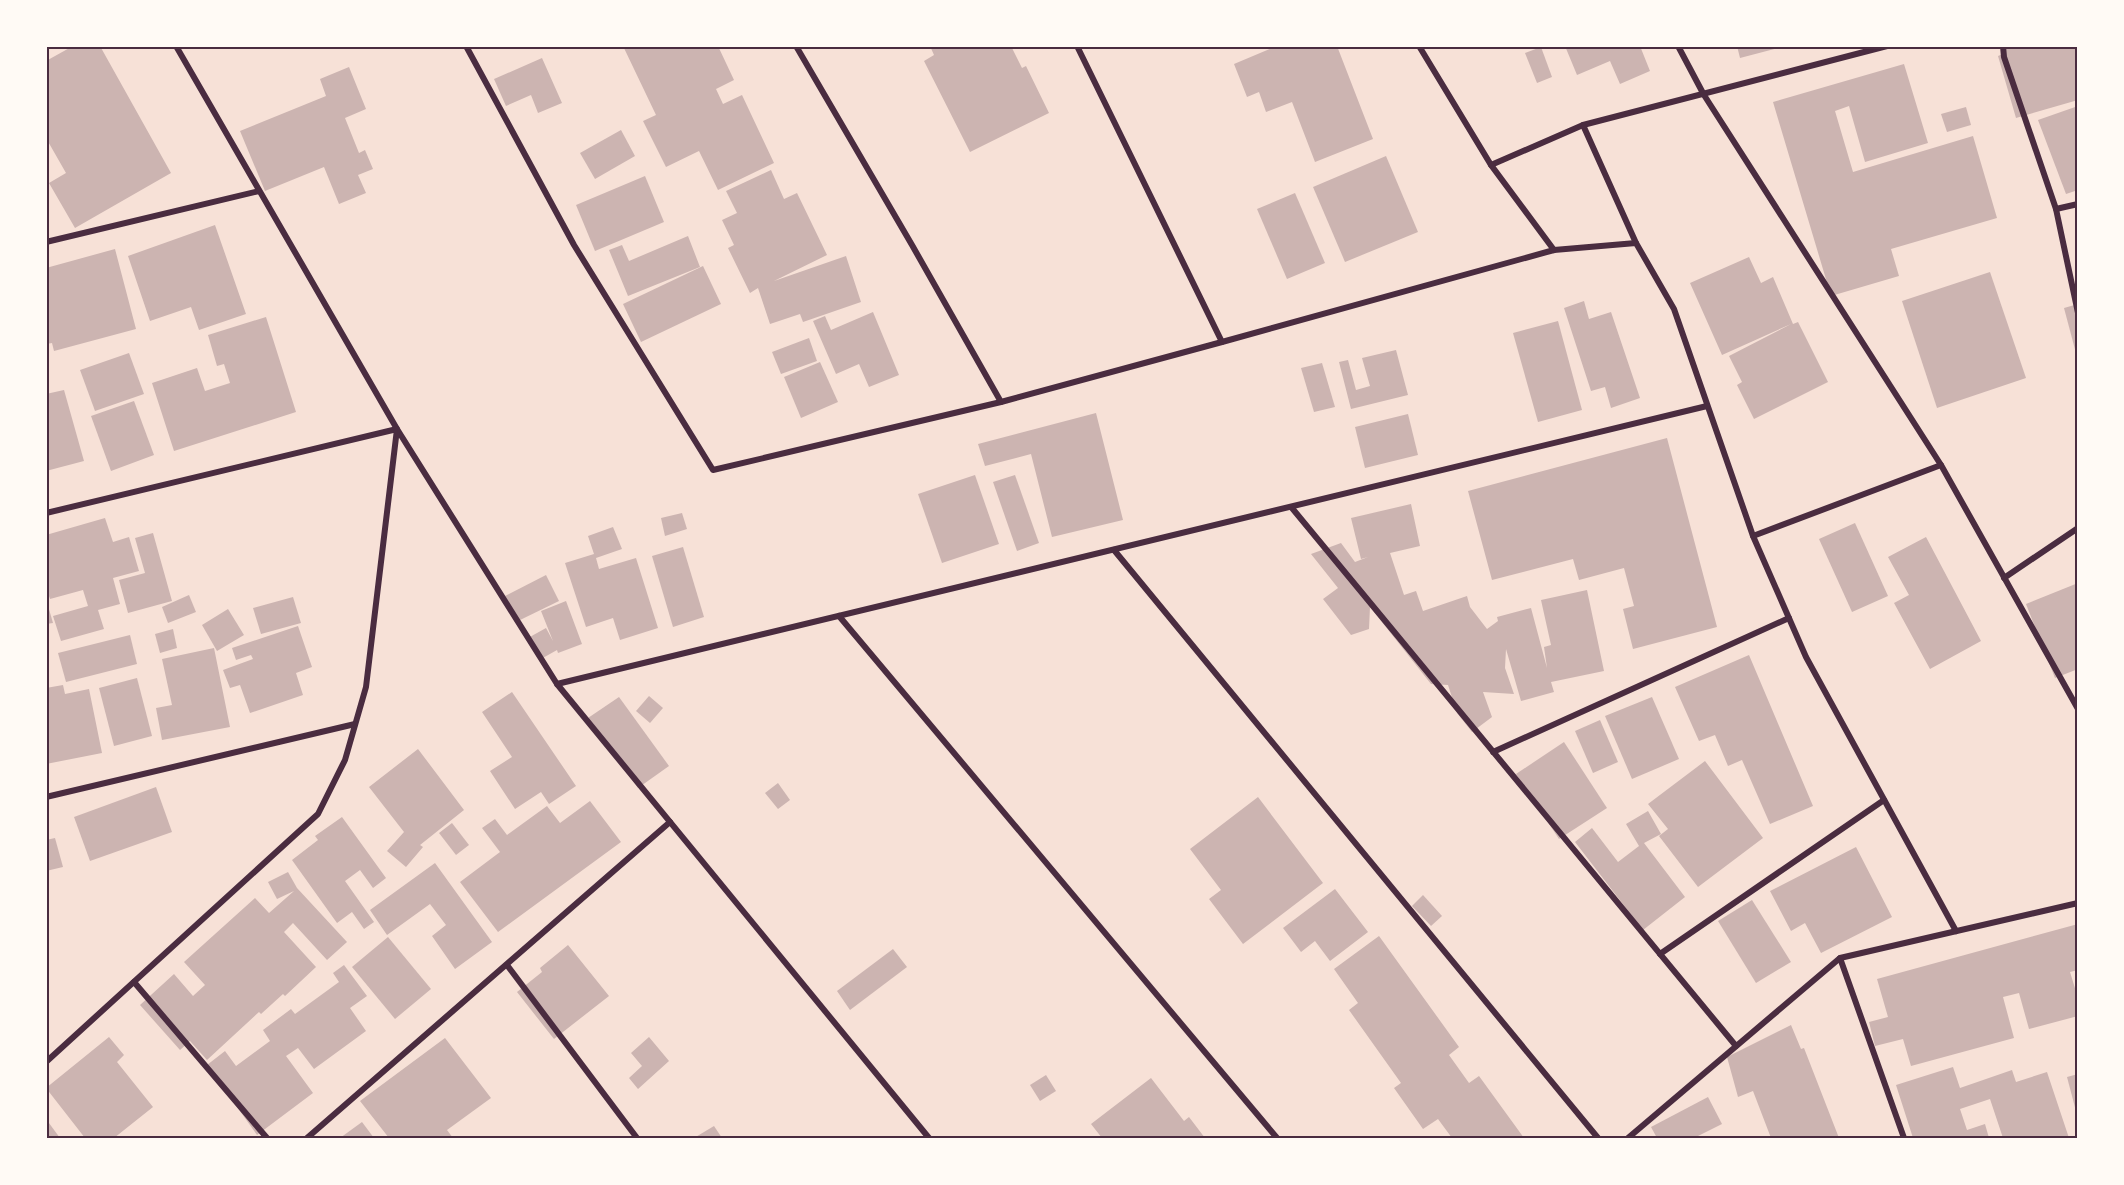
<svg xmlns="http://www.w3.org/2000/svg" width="2124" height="1185" font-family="Overpass,sans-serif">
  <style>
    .building { fill: #ccb4b1 }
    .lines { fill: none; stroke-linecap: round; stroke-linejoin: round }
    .minor { stroke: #4a2c40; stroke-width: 6 }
    .neatline { fill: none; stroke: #4a2c40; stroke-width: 2 }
  </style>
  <rect width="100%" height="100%" fill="#f7e1d7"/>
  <g class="building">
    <path d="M73,46H100L171,173L75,228L49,183L66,173L46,138V61Z"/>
    <path d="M623,46H718L734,80L716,89L723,104L742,95L774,163L718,190L699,151L666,167L643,121L656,115Z"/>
    <path d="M930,46H1011L1022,68L1026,66L1049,113L970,152L924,61L934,55Z"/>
    <path d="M1277,46H1337L1373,139L1315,162L1292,102L1266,112L1259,92L1247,97L1234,64Z"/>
    <path d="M1565,46H1640L1650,71L1620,84L1610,61L1577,75Z"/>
    <path d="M1737,46H1782V47L1740,58Z"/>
    <path d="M2000,46H2078V100L2016,118L1998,56L2003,54Z"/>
    <path d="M1541,47L1552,77L1537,83L1525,53Z"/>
    <path d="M542,58L562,103L538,113L531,95L506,106L494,79Z"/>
    <path d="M1904,64L1928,143L1865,162L1849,106L1835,111L1853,172L1973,136L1997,218L1891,249L1899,276L1831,296L1773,102Z"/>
    <path d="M349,67L366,109L345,118L359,153L365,150L373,169L358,175L366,193L339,204L324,167L265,191L240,131L326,96L320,79Z"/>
    <path d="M2078,106V190L2066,194L2038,120Z"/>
    <path d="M1966,107L1971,125L1947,132L1941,114Z"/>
    <path d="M621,130L635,156L595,179L580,153Z"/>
    <path d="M1386,156L1418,232L1345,262L1313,187Z"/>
    <path d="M771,170L784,199L797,193L827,255L774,281L846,256L861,302L803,322L800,314L770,324L758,288L750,293L728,248L734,245L722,220L737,213L726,191Z"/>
    <path d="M645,176L664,222L595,251L576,205Z"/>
    <path d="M1295,193L1325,263L1287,279L1257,209Z"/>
    <path d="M215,225L246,314L199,330L191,307L150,321L128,256Z"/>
    <path d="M688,236L700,267L628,296L609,250L622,245L629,261Z"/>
    <path d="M115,249L136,329L54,351L52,343L46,344V268Z"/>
    <path d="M1749,257L1761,283L1773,277L1793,324L1798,322L1828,382L1754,419L1737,385L1742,382L1729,356L1791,324L1722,355L1690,283Z"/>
    <path d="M703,266L721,304L641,342L623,304Z"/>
    <path d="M1990,272L2026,378L1937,408L1902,301Z"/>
    <path d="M1584,301L1589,319L1611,312L1640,398L1611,408L1605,387L1591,391L1564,308Z"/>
    <path d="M2078,304V357H2077L2064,308Z"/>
    <path d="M873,312L899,375L869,387L859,364L836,374L813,321L825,316L831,330Z"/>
    <path d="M266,317L296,412L174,451L152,383L197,368L205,391L230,383L224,364L217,366L208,335Z"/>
    <path d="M1558,321L1582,410L1538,422L1513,333Z"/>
    <path d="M809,338L817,361L781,374L772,352Z"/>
    <path d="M1396,350L1408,395L1351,409L1339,362L1348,360L1356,390L1370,386L1362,358Z"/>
    <path d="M129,353L144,394L95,411L80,370Z"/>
    <path d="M820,362L838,402L801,418L784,377Z"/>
    <path d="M1322,363L1335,407L1314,412L1301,368Z"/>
    <path d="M64,390L84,461L46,471V394Z"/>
    <path d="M134,401L154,455L111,471L91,416Z"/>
    <path d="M1096,413L1123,520L1052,537L1031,454L985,466L978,444Z"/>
    <path d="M1408,414L1418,455L1365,468L1355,427Z"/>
    <path d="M1667,438L1717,627L1633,649L1623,609L1634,606L1624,568L1579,580L1573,559L1492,580L1468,491Z"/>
    <path d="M975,475L999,544L942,563L918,494Z"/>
    <path d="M1015,475L1039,543L1017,551L993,482Z"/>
    <path d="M1411,504L1420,546L1390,553L1404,595L1416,591L1423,611L1467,596L1470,607L1487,629L1498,621L1497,617L1531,608L1547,668L1544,647L1551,645L1541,600L1587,590L1604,671L1551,682L1554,692L1521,701L1506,649L1505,668L1514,694L1483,692L1492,717L1472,732L1457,713L1448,685L1431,684L1370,607L1369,629L1351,635L1323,599L1338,588L1311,554L1341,543L1355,562L1368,557L1361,559L1351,518Z"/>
    <path d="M682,513L687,529L665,536L661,518Z"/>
    <path d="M105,518L113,542L129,537L139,571L113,578L120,604L98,610L104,629L61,641L53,616L88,606L83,590L50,599L46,587V535Z"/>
    <path d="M1855,523L1888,596L1852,612L1819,539Z"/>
    <path d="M613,527L622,549L596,558L599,569L636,558L658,628L620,640L613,618L586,627L565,563L594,554L588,536Z"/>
    <path d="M153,533L172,601L128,613L119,580L145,573L135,538Z"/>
    <path d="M1926,537L1981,641L1930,669L1894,603L1909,595L1888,557Z"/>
    <path d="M683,547L704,617L673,627L652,556Z"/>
    <path d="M546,575L559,601L518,621L505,596Z"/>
    <path d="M2078,583V669L2055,678L2026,604Z"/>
    <path d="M189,595L196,612L168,623L162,607Z"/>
    <path d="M293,597L301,623L261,634L253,608Z"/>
    <path d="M46,599L53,623L46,624Z"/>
    <path d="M566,601L582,644L558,653L557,650L541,659L528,638L546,628L553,641L541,611Z"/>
    <path d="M228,609L244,635L217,651L202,625Z"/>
    <path d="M298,626L312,667L296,673L303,695L250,713L240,685L230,688L223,670L253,659L251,655L236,660L232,648Z"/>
    <path d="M173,629L177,648L160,653L155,634Z"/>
    <path d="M130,635L137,664L66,682L58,653Z"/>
    <path d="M214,648L230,727L162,740L156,708L172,705L162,659Z"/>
    <path d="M1749,655L1813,806L1770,824L1742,760L1728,766L1715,735L1699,741L1675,687Z"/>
    <path d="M137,678L152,736L114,746L99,688Z"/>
    <path d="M63,685L65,694L89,689L102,753L46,764V688Z"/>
    <path d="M512,692L576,786L549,804L541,792L515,809L490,771L512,757L482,712Z"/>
    <path d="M649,696L663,708L650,723L636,711Z"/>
    <path d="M619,697L669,766L638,788L588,718Z"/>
    <path d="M1652,697L1679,759L1632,779L1605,716Z"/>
    <path d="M1600,720L1618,762L1593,773L1575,731Z"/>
    <path d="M1564,742L1607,808L1559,839L1516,774Z"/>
    <path d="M418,749L464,810L420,845L423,847L406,867L387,851L404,832L369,787Z"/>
    <path d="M1705,761L1763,838L1698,887L1659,836L1668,829L1648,804Z"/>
    <path d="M778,783L790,800L778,809L765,793Z"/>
    <path d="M156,787L172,832L90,861L74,817Z"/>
    <path d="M1258,797L1323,883L1243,944L1209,899L1221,890L1190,849Z"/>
    <path d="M590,801L621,842L498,932L460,882L500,852L482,828L495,819L507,835L547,806L560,823Z"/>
    <path d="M1648,811L1661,834L1644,843L1685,897L1643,930L1575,842L1592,828L1618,862L1639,846L1626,824Z"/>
    <path d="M342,817L386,878L373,888L360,870L345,881L374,922L364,929L352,912L337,923L292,860L318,840L315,836Z"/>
    <path d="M452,823L469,845L456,855L439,833Z"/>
    <path d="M55,838L63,867L46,871V840Z"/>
    <path d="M1856,847L1892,917L1821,953L1805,923L1791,931L1770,891Z"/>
    <path d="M435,863L492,942L455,969L432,936L446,925L430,904L387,935L370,910Z"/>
    <path d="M288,872L297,888L347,942L327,960L293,923L284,932L316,967L285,996L283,994L261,1014L259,1012L207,1060L190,1041L180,1050L140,1005L174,974L193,996L205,985L184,962L255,898L269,913L294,891L277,899L268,882Z"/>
    <path d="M1335,889L1368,932L1330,961L1315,941L1301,952L1283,928Z"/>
    <path d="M1423,895L1442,916L1431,926L1412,906Z"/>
    <path d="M1752,900L1791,962L1756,983L1718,921Z"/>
    <path d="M2078,924V970L2070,972L2078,998V1016L2029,1029L2019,993L2003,997L2014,1038L1911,1066L1903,1039L1875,1046L1869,1022L1888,1017L1877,979Z"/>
    <path d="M1379,936L1459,1047L1449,1055L1469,1083L1479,1076L1524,1138H1452L1438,1119L1423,1129L1394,1088L1401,1083L1349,1010L1358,1003L1334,969Z"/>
    <path d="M388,937L431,989L395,1019L352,967Z"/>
    <path d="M568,945L609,996L554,1039L517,992L542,972L540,968Z"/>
    <path d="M893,949L907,967L850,1010L837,991Z"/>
    <path d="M344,965L367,996L350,1008L366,1031L314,1069L298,1048L286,1056L313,1093L257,1135L207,1065L225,1051L236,1066L270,1041L263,1030L291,1009L295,1014L339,982L333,973Z"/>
    <path d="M1791,1025L1801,1049L1804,1048L1839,1138H1771L1753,1091L1738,1097L1727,1057Z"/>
    <path d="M109,1037L124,1055L117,1062L153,1107L114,1138H85L46,1088Z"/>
    <path d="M649,1037L669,1061L638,1089L629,1078L642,1066L631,1053Z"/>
    <path d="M445,1038L491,1098L447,1130L453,1138H389L360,1101Z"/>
    <path d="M1953,1067L1960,1088L2012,1070L2016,1082L2047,1072L2069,1138H2003L1990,1099L1960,1109L1967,1130L1985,1124L1989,1138H1913L1896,1085Z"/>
    <path d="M2078,1074V1115H2077L2067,1077Z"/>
    <path d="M1046,1075L1056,1091L1040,1101L1030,1085Z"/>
    <path d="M1151,1078L1184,1121L1189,1117L1205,1138H1102L1091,1124Z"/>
    <path d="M1708,1097L1722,1124L1694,1138H1657L1651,1127Z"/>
    <path d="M46,1119L60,1138H46Z"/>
    <path d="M362,1122L374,1138H340Z"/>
    <path d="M714,1126L722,1138H694Z"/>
  </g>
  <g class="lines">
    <g class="minor">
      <path d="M176,46L397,429L557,684L929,1138"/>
      <path d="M466,46L574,245L713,470L1001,402"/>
      <path d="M796,46L912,245L1001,402L1222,342L1077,46"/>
      <path d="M1419,46L1491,165L1583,125L1887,46"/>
      <path d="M1678,46L1704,95L1941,465L2078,709"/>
      <path d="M2003,46L2004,57L2056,209L2078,313"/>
      <path d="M1583,125L1636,243"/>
      <path d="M1491,165L1554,250"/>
      <path d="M2056,209L2078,204"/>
      <path d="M46,242L259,191"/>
      <path d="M1222,342L1554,250L1636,243L1674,309L1753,536L1806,657L1956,931"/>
      <path d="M1292,508L1736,1046"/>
      <path d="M46,513L397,429L366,687L345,760L318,814L46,1062"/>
      <path d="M1753,536L1941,465"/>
      <path d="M1114,550L1598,1138"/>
      <path d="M2004,578L2078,528"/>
      <path d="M839,616L1277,1138"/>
      <path d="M557,684L1707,406"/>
      <path d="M1493,752L1789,618"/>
      <path d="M46,797L355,724"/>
      <path d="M1660,954L1884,800"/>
      <path d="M1840,958L1904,1138"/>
      <path d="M507,965L637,1138"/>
      <path d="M134,982L267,1138"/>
      <path d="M307,1138L670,822"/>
      <path d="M1628,1138L1840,958L2078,903"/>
    </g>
  </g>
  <rect width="2124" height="1185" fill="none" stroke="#fffaf5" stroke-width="96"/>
  <rect x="48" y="48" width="2028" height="1089" class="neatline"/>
</svg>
